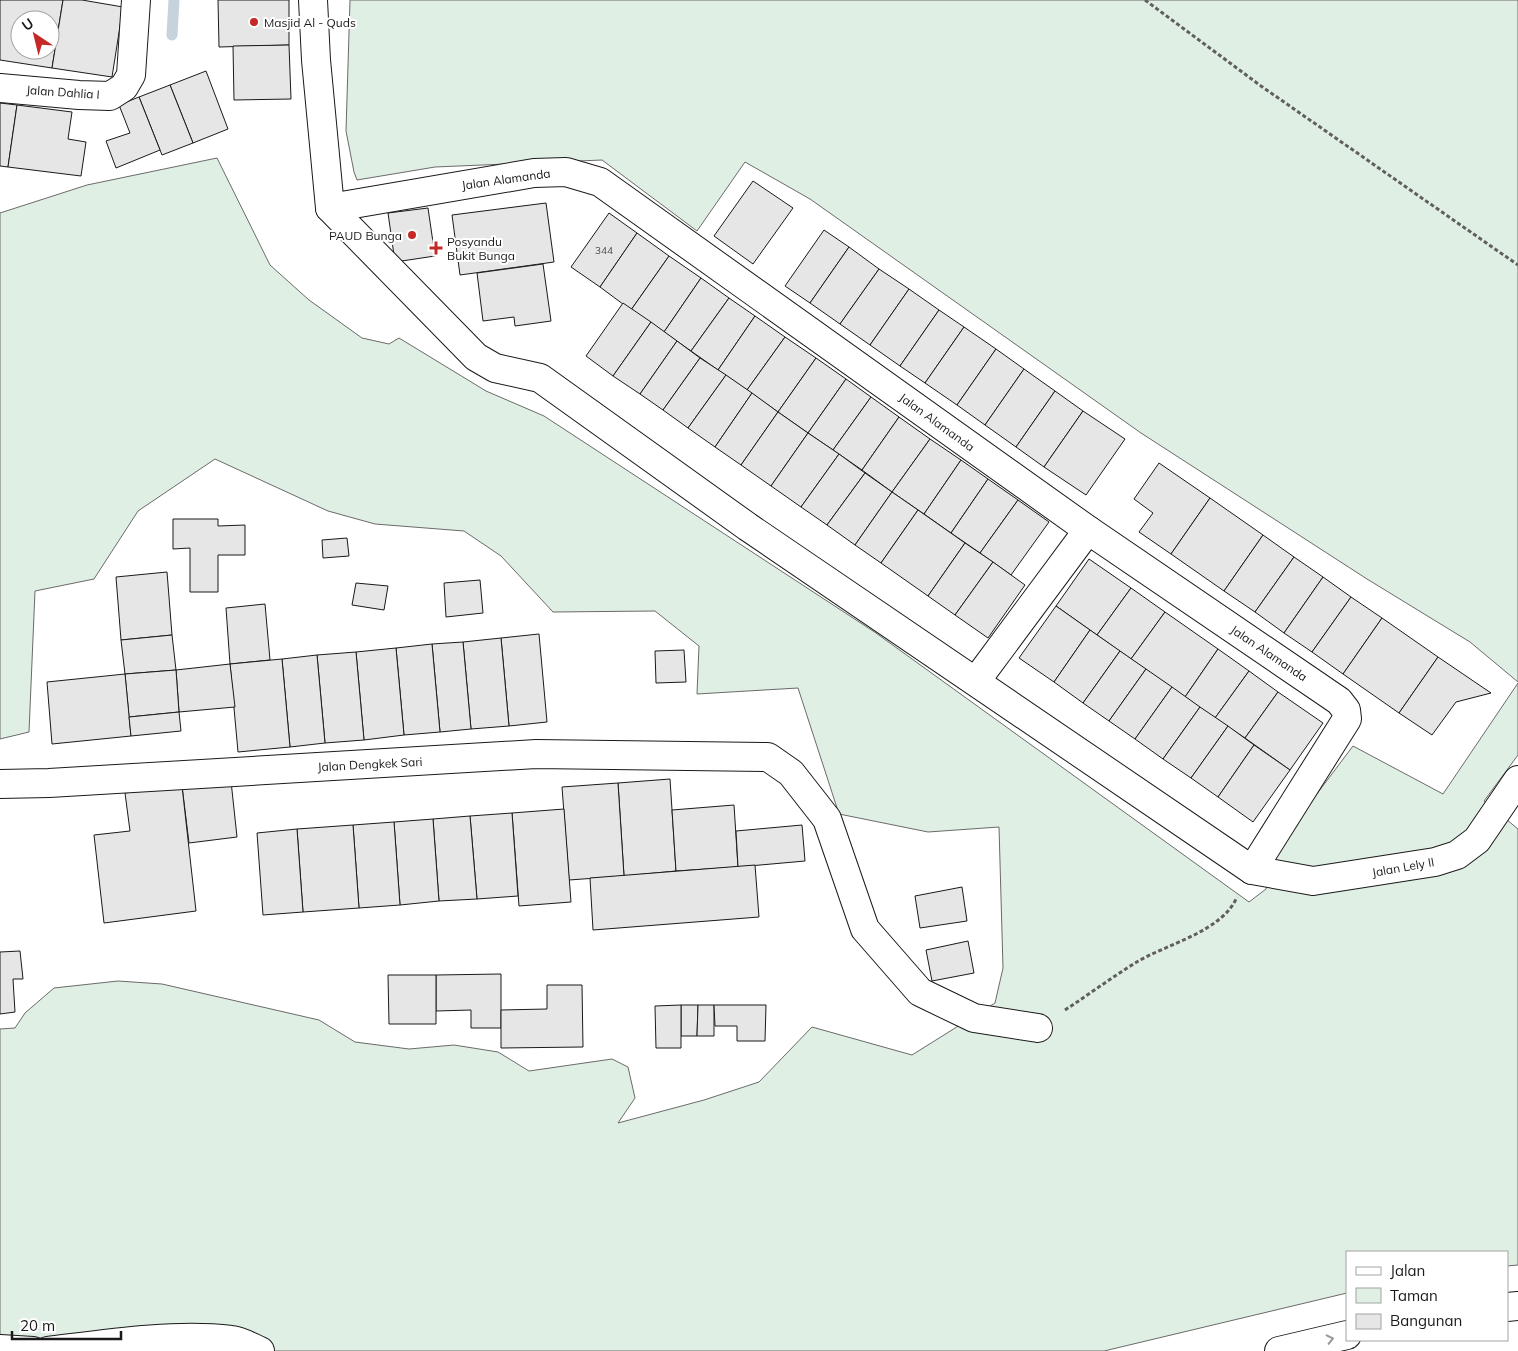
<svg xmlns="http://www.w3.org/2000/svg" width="1518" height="1351" font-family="Mulish,sans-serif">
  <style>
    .green { fill: #e0efe3; stroke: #6a6a6a }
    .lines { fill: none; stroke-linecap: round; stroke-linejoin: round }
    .stream { stroke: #c6d2dc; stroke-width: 11 }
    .building { fill: #e6e6e6; stroke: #1a1a1a; fill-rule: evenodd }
    .minor-casing { stroke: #1a1a1a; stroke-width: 30 }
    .path { stroke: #5f5f5f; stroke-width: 3; stroke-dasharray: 4 2.5; stroke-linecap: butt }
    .minor { stroke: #fff; stroke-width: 28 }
    .oneway { stroke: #989898 }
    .poi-dot { fill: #c62828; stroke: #fff; stroke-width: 2 }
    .labels { text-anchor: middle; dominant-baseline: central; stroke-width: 4; stroke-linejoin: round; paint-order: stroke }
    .number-label { font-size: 10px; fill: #4d4d4d }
    .poi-label { font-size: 12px; fill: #1a1a1a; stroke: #fff; text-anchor: start }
    .street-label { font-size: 12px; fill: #1a1a1a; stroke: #fff }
  </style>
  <rect width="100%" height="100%" fill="#fff"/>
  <g class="green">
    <path d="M350,0H1518V682L1470,642L1367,579L1141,433L810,199L745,162L697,231L602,160L435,167L357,180L354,172L346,131Z"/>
    <path d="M217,158L270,265L309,300L362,338L389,344L399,338L486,391L544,416L876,633L1249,902L1266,889L1279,844L1353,746L1443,794L1518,683V755L1484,801L1518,829V1265L1507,1266V1252H1347V1293L1104,1351H0V1029L15,1028L25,1013L54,988L118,981L162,984L319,1020L355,1042L409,1049L454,1045L498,1052L529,1071L612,1059L628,1067L635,1098L618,1123L704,1100L759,1082L812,1027L912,1055L995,1003L1003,968L999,827L928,832L839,814L798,688L697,694L699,646L655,611L553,612L501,556L464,531L375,524L328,511L215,459L138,511L94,579L35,591L29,732L0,739V213L87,185Z"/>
  </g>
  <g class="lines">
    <path class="stream" d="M172,35L174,0"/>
  </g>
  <g class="building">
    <path d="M0,0H63L52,68L0,60ZM20,20H50V50H20Z"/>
    <path d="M63,0H82L123,7L112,77L52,68Z"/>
    <path d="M218,0H289V45L219,47Z"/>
    <path d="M289,45L291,99L234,100L233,46Z"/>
    <path d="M206,71L228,129L193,143L170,85Z"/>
    <path d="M170,85L193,143L162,155L139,97Z"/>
    <path d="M139,97L160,150L116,168L106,141L130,133L119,105Z"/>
    <path d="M0,103L17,105L8,167L0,166Z"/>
    <path d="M17,105L72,112L68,139L86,142L81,176L8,167Z"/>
    <path d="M753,181L793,208L753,264L714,236Z"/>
    <path d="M546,203L554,262L460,275L452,215Z"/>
    <path d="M428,208L435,256L395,262L388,213Z"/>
    <path d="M609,213L637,233L600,287L571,267Z"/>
    <path d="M824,230L849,247L810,303L785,286Z"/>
    <path d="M637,233L669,256L631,310L600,287Z"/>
    <path d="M849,247L879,269L840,324L810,303Z"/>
    <path d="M669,256L701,278L664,332L631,310Z"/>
    <path d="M543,264L551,321L515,326L514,317L483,321L477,273Z"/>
    <path d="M879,269L909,289L870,345L840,324Z"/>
    <path d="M701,278L729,298L691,351L664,332Z"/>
    <path d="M909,289L939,310L900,366L870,345Z"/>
    <path d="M729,298L755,316L718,370L691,351Z"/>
    <path d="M623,303L651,322L613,376L586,356Z"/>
    <path d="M939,310L964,327L925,383L900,366Z"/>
    <path d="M755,316L785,337L747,390L718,370Z"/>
    <path d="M651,322L677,341L640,394L613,376Z"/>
    <path d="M964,327L996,349L957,405L925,383Z"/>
    <path d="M785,337L816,358L778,412L747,390Z"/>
    <path d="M677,341L700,358L663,410L640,394Z"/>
    <path d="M996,349L1024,369L985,425L957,405Z"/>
    <path d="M700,358L726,375L688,428L663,410Z"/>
    <path d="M816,358L846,379L808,433L778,412Z"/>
    <path d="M1024,369L1055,391L1016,447L985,425Z"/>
    <path d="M726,375L752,393L715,447L688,428Z"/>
    <path d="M846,379L871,397L833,450L808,433Z"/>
    <path d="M1055,391L1083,411L1044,467L1016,447Z"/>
    <path d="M752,393L778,412L741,465L715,447Z"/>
    <path d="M871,397L899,417L862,470L833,450Z"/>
    <path d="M1083,411L1125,439L1086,495L1044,467Z"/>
    <path d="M778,412L808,433L771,486L741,465Z"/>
    <path d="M899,417L930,439L892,492L862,470Z"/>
    <path d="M808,433L839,454L801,507L771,486Z"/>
    <path d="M930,439L961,460L924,514L892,492Z"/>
    <path d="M839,454L865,473L827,525L801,507Z"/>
    <path d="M961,460L988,479L951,533L924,514Z"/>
    <path d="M1159,463L1210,498L1171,554L1139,532L1153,513L1134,499Z"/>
    <path d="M865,473L892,492L855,545L827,525Z"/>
    <path d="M988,479L1018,500L980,553L951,533Z"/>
    <path d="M892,492L918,510L881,563L855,545Z"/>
    <path d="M1210,498L1263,535L1224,591L1171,554Z"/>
    <path d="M1018,500L1049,522L1011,575L980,553Z"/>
    <path d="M918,510L965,543L928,596L881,563Z"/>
    <path d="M173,519H218V526L245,525V555H218V592H190V548L173,549Z"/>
    <path d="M1263,535L1294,557L1255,612L1224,591Z"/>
    <path d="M347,538L349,556L323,558L322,540Z"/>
    <path d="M965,543L993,562L955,615L928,596Z"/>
    <path d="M1294,557L1323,577L1284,633L1255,612Z"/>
    <path d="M1089,559L1131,588L1097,635L1056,606Z"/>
    <path d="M993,562L1025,585L988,638L955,615Z"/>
    <path d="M167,572L172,635L121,640L116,577Z"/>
    <path d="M1323,577L1351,597L1312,652L1284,633Z"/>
    <path d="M480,580L483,613L446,617L444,583Z"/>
    <path d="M356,583L388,586L384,610L352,605Z"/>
    <path d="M1131,588L1165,612L1131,659L1097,635Z"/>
    <path d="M1351,597L1382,618L1343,674L1312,652Z"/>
    <path d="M265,604L270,660L230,664L226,608Z"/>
    <path d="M1056,606L1090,630L1054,682L1019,658Z"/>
    <path d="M1165,612L1218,649L1185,697L1131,659Z"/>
    <path d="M1382,618L1438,657L1399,713L1343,674Z"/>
    <path d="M1090,630L1120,651L1083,703L1054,682Z"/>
    <path d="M539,634L547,722L509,726L501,638Z"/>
    <path d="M172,635L176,670L125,674L121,640Z"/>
    <path d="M501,638L509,726L471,729L463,642Z"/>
    <path d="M463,642L471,729L440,732L432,644Z"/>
    <path d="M432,644L440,732L404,735L396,648Z"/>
    <path d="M396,648L404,735L364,740L356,652Z"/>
    <path d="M1218,649L1249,671L1215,718L1185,697Z"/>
    <path d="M684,650L686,682L656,683L655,651Z"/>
    <path d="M1120,651L1146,669L1109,721L1083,703Z"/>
    <path d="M356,652L364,740L325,743L317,655Z"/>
    <path d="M317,655L325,743L290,747L282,659Z"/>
    <path d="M1438,657L1491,693L1456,702L1432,735L1399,713Z"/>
    <path d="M282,659L290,747L238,752L230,664Z"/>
    <path d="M230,664L235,707L179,712L176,670Z"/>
    <path d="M1146,669L1172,687L1135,739L1109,721Z"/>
    <path d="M176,670L179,712L129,717L125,674Z"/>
    <path d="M1249,671L1278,692L1245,738L1215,718Z"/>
    <path d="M125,674L131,736L52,744L47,682Z"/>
    <path d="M1172,687L1200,707L1163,759L1135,739Z"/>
    <path d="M1278,692L1323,723L1290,770L1245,738Z"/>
    <path d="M1200,707L1228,726L1191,778L1163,759Z"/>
    <path d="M179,712L181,731L131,736L129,717Z"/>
    <path d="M1228,726L1254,745L1218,797L1191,778Z"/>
    <path d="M1254,745L1290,770L1253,822L1218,797Z"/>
    <path d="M670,779L676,871L624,876L618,783Z"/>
    <path d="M231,781L237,837L189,843L182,786Z"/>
    <path d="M618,783L624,876L569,880L562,787Z"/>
    <path d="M182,786L196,911L104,923L94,835L130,831L125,793Z"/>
    <path d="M734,805L738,867L676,871L672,810Z"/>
    <path d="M564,809L571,902L519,906L512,813Z"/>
    <path d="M512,813L518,896L477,899L470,816Z"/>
    <path d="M470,816L477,899L439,901L433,819Z"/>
    <path d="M433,819L439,901L400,905L394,822Z"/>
    <path d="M394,822L400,905L359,908L353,825Z"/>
    <path d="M353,825L359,908L303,912L297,829Z"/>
    <path d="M802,825L805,861L738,867L736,831Z"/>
    <path d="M297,829L303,912L263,915L257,833Z"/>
    <path d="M755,865L759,917L593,930L590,878Z"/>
    <path d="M962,887L967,921L920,928L915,896Z"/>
    <path d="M968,941L974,973L932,981L926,950Z"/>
    <path d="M20,951L23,979H13L15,1012L0,1014V952Z"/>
    <path d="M501,974V1028H471V1010L436,1011V975Z"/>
    <path d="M388,975H436V1024H389Z"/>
    <path d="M547,985H582L583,1047L501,1048V1010L547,1009Z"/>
    <path d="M681,1005H698L697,1036H681Z"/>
    <path d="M681,1005V1048H656L655,1006Z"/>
    <path d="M698,1005H714V1036H697Z"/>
    <path d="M714,1005H766L765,1041H737V1026H715Z"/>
  </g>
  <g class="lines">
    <defs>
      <g id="minor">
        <path d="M313,0L316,60L330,208L534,173L566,172L600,182L1088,530L1339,701L1346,710L1347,719L1252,870"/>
        <path d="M0,88L79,95L110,96L124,87L131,75L136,0"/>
        <path d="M330,208L476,357L495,368L540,378L748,527L1252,870L1313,881L1435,862L1457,855L1477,840L1518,780"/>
        <path d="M976,681L1088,530"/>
        <path d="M0,784L49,783L536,754L768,757L791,773L827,819L865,929L920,992L974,1018L1038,1028"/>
        <path d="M1507,1307L1518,1306"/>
        <path d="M0,1349L33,1351"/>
        <path d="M48,1351C104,1344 175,1333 231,1340C241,1341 251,1347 260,1351"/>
        <path d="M1279,1351L1347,1335"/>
      </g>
    </defs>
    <use href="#minor" class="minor-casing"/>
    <g class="path">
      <path d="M1145,0L1261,86L1518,265"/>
      <path d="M1065,1010C1088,995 1111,978 1135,963C1166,944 1222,932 1237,897"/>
    </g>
    <use href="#minor" class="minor"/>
  </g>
  <defs><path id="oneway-chevron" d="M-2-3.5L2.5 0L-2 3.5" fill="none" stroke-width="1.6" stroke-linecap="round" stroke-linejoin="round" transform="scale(1.25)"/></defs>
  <use class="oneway" href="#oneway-chevron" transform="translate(1330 1339) rotate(-13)"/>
  <g class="poi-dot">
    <circle cx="254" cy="22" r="5"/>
    <circle cx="412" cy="235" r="5"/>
    <path d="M433.5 240.5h5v5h5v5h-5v5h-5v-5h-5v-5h5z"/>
  </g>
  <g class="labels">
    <g class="number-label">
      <text x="604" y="250">344</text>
    </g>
    <g class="poi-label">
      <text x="264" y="22">Masjid Al - Quds</text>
      <text x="402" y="235" text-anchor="end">PAUD Bunga</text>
      <text x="447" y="241">Posyandu<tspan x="447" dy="14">Bukit Bunga</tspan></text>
    </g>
    <g class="street-label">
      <text transform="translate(63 92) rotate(4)">Jalan Dahlia I</text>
      <text transform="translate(506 179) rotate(-8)">Jalan Alamanda</text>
      <text transform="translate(937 422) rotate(36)">Jalan Alamanda</text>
      <text transform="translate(1269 653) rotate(34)">Jalan Alamanda</text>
      <text transform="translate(370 764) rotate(-3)">Jalan Dengkek Sari</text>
      <text transform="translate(1403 867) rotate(-10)">Jalan Lely II</text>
    </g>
  </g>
  <rect x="1346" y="1251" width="162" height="90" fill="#ffffff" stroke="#a3a3a3"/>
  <rect x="1356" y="1267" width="25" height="8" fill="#ffffff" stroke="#a3a3a3"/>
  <text x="1390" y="1276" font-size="15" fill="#1a1a1a">Jalan</text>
  <rect x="1356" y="1288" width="25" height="15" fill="#e0efe3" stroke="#a3a3a3"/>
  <text x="1390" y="1301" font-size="15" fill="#1a1a1a">Taman</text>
  <rect x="1356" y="1314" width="25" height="15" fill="#e6e6e6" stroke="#a3a3a3"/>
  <text x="1390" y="1326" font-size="15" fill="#1a1a1a">Bangunan</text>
  <g transform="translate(35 35) rotate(325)"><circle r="24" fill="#ffffff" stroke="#a3a3a3"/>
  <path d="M0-4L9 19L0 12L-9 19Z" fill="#c62828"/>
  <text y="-8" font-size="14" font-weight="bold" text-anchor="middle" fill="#1a1a1a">U</text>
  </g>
  <path d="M12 1331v8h109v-8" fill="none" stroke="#1a1a1a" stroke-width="2.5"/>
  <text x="20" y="1331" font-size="15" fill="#1a1a1a" stroke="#ffffff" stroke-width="4" paint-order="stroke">20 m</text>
</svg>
